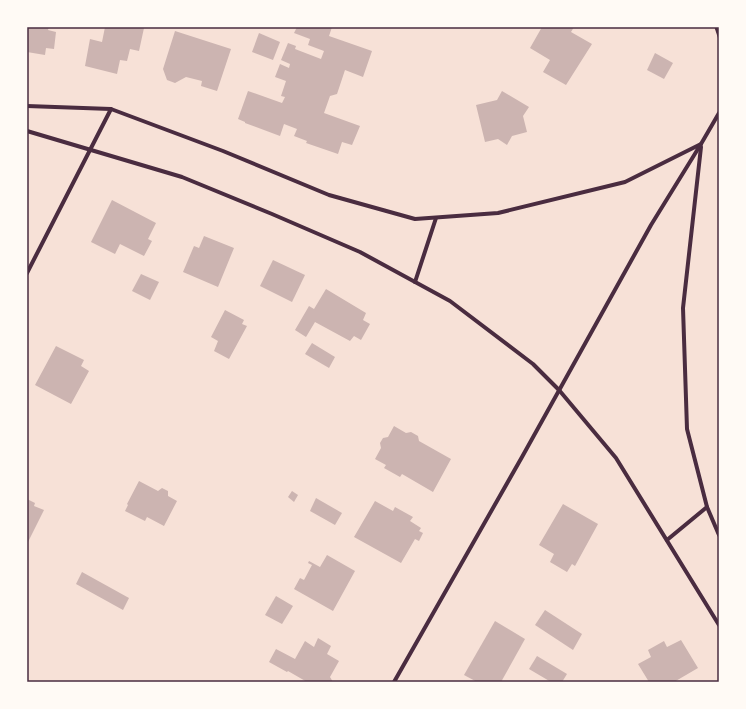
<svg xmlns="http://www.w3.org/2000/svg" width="746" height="709" font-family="Lora,serif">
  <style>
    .building { fill: #ccb4b1 }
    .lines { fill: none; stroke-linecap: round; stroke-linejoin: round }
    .path { stroke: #4a2c40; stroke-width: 2.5 }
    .minor { stroke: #4a2c40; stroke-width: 4 }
    .neatline { fill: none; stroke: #4a2c40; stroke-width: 1.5 }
  </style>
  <rect width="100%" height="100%" fill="#f7e1d7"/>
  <g class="building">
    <path d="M27,27H49L48,30L56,32L54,49L46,48L45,55L27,52Z"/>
    <path d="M105,27H139L144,28L139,51L130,49L127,61L120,60L117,74L85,66L90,39L102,42Z"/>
    <path d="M297,27H332L329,36L372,51L363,77L345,70L337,94L330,96L324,113L360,126L352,145L342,142L338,154L306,143L307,141L294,136L297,129L284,124L280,136L245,123V122L238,119L248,91L282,103L285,97L281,96L286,81L275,77L280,64L289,68L290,64L281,60L288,43L296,46L295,49L321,59L324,51L308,45L310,39L294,33Z"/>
    <path d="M542,27H574L571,32L592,44L566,85L543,72L550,60L530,48Z"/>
    <path d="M175,31L231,49L217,91L201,86L202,81L186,77L175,83L167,80L163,69Z"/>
    <path d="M259,33L280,42L273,60L252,52Z"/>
    <path d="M655,53L673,63L664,79L647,70Z"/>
    <path d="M502,91L529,107L523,116L527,132L512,136L507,145L498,139L485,142L476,105L497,100Z"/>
    <path d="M112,200L156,223L148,239L152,241L144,256L120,244L115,254L91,242Z"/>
    <path d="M204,236L234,248L218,287L183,272L194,246L199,248Z"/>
    <path d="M273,260L305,275L292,302L260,286Z"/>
    <path d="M141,274L159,282L150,300L132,291Z"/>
    <path d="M326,289L366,313L363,320L370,324L361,340L354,336L350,341L315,322L306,337L295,330L309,306L314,309Z"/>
    <path d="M225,310L244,320L242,324L247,326L229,359L214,351L218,341L211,337Z"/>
    <path d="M312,343L335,357L329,368L305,354Z"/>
    <path d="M56,346L84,360L81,366L89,371L71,404L35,385Z"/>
    <path d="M394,426L406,433L411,432L418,436L419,441L451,459L433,492L402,474L400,477L384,468L386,465L375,459L381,448L380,443L383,438L388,437Z"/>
    <path d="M139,481L158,491L162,488L168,491V496L177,501L164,526L147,517L145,521L125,511L128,505L127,504Z"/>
    <path d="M292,491L298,495L294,502L288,497Z"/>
    <path d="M316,498L342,513L335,525L310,511Z"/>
    <path d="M27,499L35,503L34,506L44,510L27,544Z"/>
    <path d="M375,501L393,511L395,507L413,517L410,521L421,528L419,531L423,533L419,541L415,539L401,563L354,537Z"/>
    <path d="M563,504L598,524L575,566L572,564L567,572L550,562L554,554L539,545Z"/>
    <path d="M327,555L355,571L333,611L294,589L300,578L304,580L312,565L308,563L309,561L320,567Z"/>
    <path d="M82,572L129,598L123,610L76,584Z"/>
    <path d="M276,596L293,606L282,624L265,615Z"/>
    <path d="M545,610L582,634L573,650L535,625Z"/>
    <path d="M495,621L525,639L501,682H477L464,675Z"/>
    <path d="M318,638L331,646L327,654L339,661L330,677L333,682H307L288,671L287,672L269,662L276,649L295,659L305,641L314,647Z"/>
    <path d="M681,640L698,668L674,682H649L638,664L651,657L648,650L664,641L667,647Z"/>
    <path d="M537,656L567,674L562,682H551L529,669Z"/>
  </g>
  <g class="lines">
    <path class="path" d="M717,27L716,28L719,37"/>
    <g class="minor">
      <path d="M27,106L111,109L223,151L329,195L415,219L498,213L625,182L701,144"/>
      <path d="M27,131L182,177L272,214L360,252L450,301L533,364L559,390L616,458L719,625"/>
      <path d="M701,147L683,308L687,429L707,507L719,535"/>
      <path d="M27,273L111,109"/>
      <path d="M415,282L436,218"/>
      <path d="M667,540L707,507"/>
      <path d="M394,682L522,457L651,225L701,144L719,113"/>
    </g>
  </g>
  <rect width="746" height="709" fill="none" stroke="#fffaf5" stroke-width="56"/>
  <rect x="28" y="28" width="690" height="653" class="neatline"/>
</svg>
